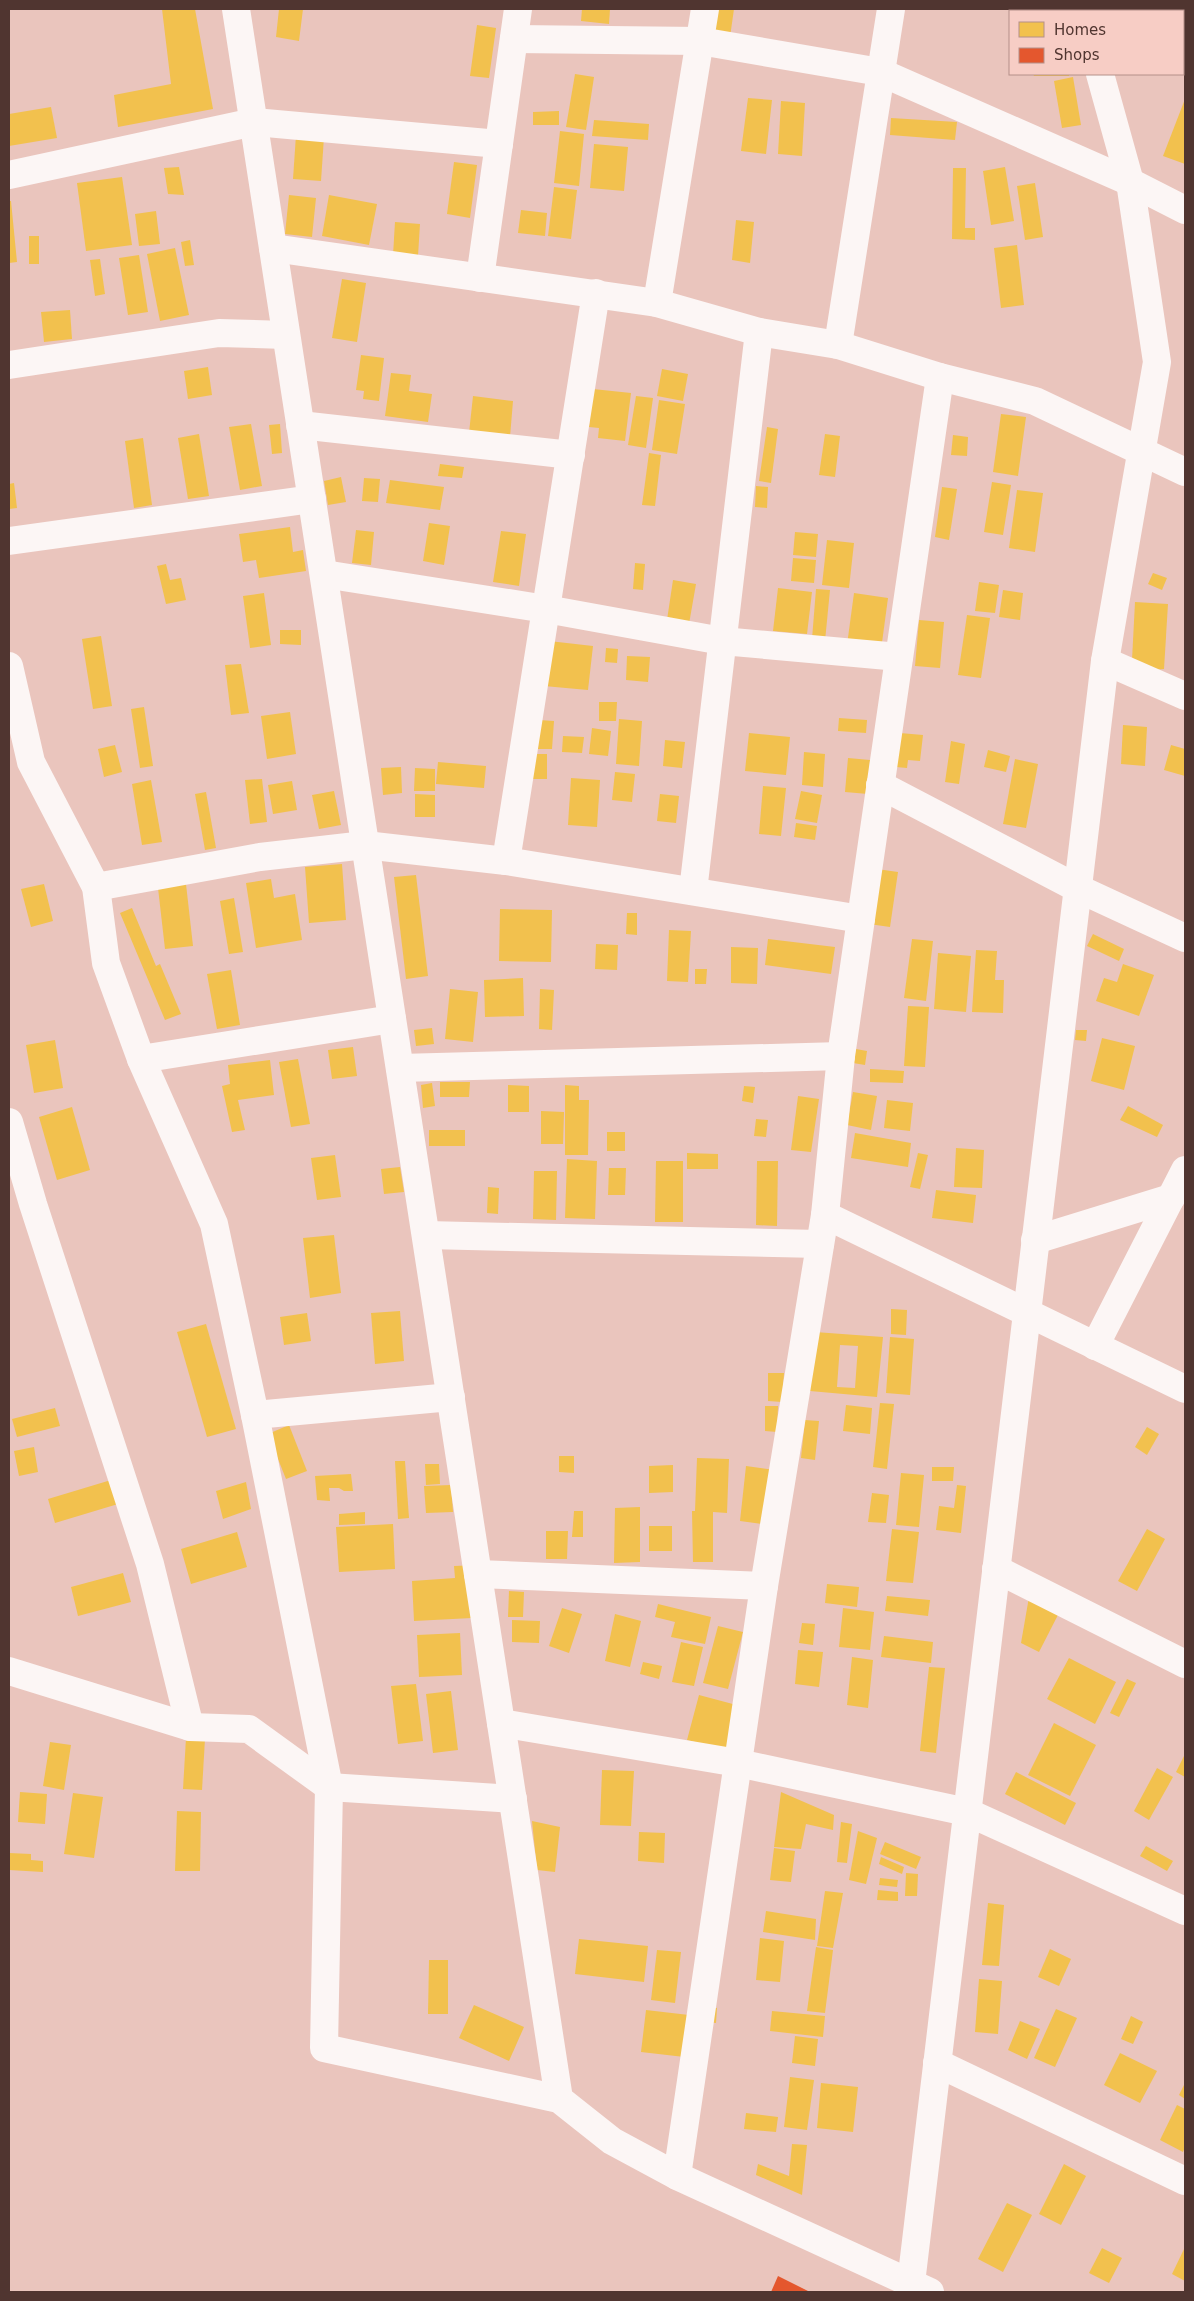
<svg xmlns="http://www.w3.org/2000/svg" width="1194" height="2301" font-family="'DejaVu Sans',sans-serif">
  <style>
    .homes { fill: #f2c14e; fill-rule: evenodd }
    .shops { fill: #e4572e }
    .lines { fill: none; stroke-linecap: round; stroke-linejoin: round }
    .minor { stroke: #fcf6f5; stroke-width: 28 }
  </style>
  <rect width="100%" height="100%" fill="#eac5bd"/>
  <g class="homes">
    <path d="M162,9H195L213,109L118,127L114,95L171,84Z"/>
    <path d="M279,9H303L299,41L276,37Z"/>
    <path d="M582,9H610L609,24L581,21Z"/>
    <path d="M718,9H734L730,37L714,36Z"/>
    <rect x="1023" y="9" width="36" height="2"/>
    <path d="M477,25L496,28L489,78L470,76Z"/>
    <path d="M575,74L594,77L586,130L566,127Z"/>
    <path d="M1033,74H1069V76H1034Z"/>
    <path d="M1073,77L1081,125L1062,128L1054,81Z"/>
    <path d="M748,98L772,100L766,154L741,151Z"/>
    <path d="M1185,99V164L1163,156Z"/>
    <path d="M781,101L805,103L802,156L778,154Z"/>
    <path d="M51,107L57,138L9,146V114Z"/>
    <path d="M559,111V125H533V112Z"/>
    <path d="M891,118L957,122L955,140L890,135Z"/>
    <path d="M594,120L649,124L648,140L592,136Z"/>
    <path d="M560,131L584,134L579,186L554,183Z"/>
    <path d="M296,135L324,137L321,181L293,179Z"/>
    <path d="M594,144L628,147L624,191L590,188Z"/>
    <path d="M454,162L477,165L470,218L447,214Z"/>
    <path d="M179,167L184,195L168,194L164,168Z"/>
    <path d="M1005,167L1014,221L991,225L983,171Z"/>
    <path d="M953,168H966L965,228H975V240L952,239Z"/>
    <path d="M122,177L132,245L86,251L77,183Z"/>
    <path d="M1035,183L1043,237L1025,240L1017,186Z"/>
    <path d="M554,187L577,190L571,239L548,236Z"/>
    <path d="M289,195L316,198L312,237L285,234Z"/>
    <path d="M329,195L377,204L369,245L322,236Z"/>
    <path d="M9,201H11L17,262L9,263Z"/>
    <path d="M521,210L547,213L545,236L518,233Z"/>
    <path d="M156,211L160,244L139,246L135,214Z"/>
    <path d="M736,220L754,222L750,263L732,260Z"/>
    <path d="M395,222L420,224L418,256L393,255Z"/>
    <rect x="29" y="236" width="10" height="28"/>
    <path d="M190,240L194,265L185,266L181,242Z"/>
    <path d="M1017,245L1024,305L1001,308L994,248Z"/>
    <path d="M175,248L189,315L160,321L147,254Z"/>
    <path d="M139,255L148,312L128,315L119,258Z"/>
    <path d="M100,259L105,294L95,296L90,260Z"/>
    <path d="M342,279L366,283L357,342L332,338Z"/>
    <path d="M70,310L72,339L44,342L41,312Z"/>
    <path d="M361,355L384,358L379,401L363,399L364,391L356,390Z"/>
    <path d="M208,367L212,395L188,399L184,371Z"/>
    <path d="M662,369L688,374L683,401L657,396Z"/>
    <path d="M391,373L411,375L409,391L432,394L428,422L385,416Z"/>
    <path d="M593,389L631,393L625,441L598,438L599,428L589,427Z"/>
    <path d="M473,396L513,401L510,437L469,433Z"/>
    <path d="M636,396L653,398L646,448L628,445Z"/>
    <path d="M659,400L685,404L677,454L652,450Z"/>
    <path d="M1001,414L1026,417L1018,476L993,472Z"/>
    <path d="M251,424L262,486L240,490L229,427Z"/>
    <path d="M280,424L282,453L272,454L269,425Z"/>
    <path d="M767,427L778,429L771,483L759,481Z"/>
    <path d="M199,434L209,496L188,499L178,438Z"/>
    <path d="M825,434L840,436L835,477L819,475Z"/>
    <path d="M953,435L968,437L967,456L951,455Z"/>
    <path d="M143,438L152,505L134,508L125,441Z"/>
    <path d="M649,453L661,455L655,506L642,505Z"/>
    <path d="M440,464L464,467L462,478L438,476Z"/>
    <path d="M341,477L346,502L328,505L324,481Z"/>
    <path d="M364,478L380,479L378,502L362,501Z"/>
    <path d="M390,480L444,487L440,510L386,503Z"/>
    <path d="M992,482L1011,485L1003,535L984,532Z"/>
    <path d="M14,483L17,508L9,509V484Z"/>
    <path d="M756,486L768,487L767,508L755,507Z"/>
    <path d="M942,487L957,489L949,540L935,537Z"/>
    <path d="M1017,490L1043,493L1035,552L1009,548Z"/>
    <path d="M429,523L450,526L444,565L423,561Z"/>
    <path d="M290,527L293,552L303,550L306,571L259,578L256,560L243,562L239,534Z"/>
    <path d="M356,530L374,532L371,565L352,563Z"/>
    <path d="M501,531L526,534L519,586L493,582Z"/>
    <path d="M795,532L818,534L816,557L793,555Z"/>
    <path d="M827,540L854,543L849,588L822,585Z"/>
    <path d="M793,558L816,560L814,583L791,581Z"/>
    <path d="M635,563L645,564L643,590L633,589Z"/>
    <path d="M166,564L170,580L181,578L186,600L166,604L157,566Z"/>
    <path d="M1153,573L1167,578L1162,590L1148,584Z"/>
    <path d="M673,580L696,584L689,624L667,620Z"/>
    <path d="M979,582L999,585L995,613L975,611Z"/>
    <path d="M778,588L812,592L807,634L773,631Z"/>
    <path d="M816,589L830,590L825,641L812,639Z"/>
    <path d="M1003,590L1023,593L1020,620L999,617Z"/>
    <path d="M264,593L271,645L250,648L243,596Z"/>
    <path d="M854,593L888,598L881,650L847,645Z"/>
    <path d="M1135,602L1168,604L1164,669L1153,670L1132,660Z"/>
    <path d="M967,615L990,618L981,678L958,675Z"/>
    <path d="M919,620L944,622L940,668L915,666Z"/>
    <path d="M280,630H301V645L280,644Z"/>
    <path d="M101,636L112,706L93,709L82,639Z"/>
    <path d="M549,641L593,646L588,690L544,686Z"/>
    <path d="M606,648L618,649L617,663L605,662Z"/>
    <path d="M627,656L650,657L648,682L626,680Z"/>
    <path d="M241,664L249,713L231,715L225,665Z"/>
    <path d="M599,702H617L616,721H599Z"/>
    <path d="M144,707L153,766L140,768L131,709Z"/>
    <path d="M290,712L296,754L267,759L261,716Z"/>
    <path d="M839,718L867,720L866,733L838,731Z"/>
    <path d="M619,719L642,721L639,766L616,764Z"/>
    <path d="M539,720L554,721L552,749H538Z"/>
    <path d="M1123,725L1147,727L1145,766L1121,764Z"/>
    <path d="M592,728L611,731L608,756L589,754Z"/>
    <path d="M749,733L790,737L786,775L745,771Z"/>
    <path d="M900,733L923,735L920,761L908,760L907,768L896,767Z"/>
    <path d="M563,736L584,737L582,753L562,752Z"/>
    <path d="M665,740L685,742L682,768L663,766Z"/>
    <path d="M951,741L965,744L959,784L945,782Z"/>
    <path d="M115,745L122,772L104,777L98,749Z"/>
    <path d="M1171,745L1185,749V776L1164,770Z"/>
    <path d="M988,750L1010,756L1006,772L984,767Z"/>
    <path d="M804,752L825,754L823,787L802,785Z"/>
    <path d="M532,754H547V779H531Z"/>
    <path d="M848,758L870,760L868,794L845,792Z"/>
    <path d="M1015,759L1038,764L1026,828L1003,824Z"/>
    <path d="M438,762L486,766L484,788L436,784Z"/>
    <path d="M401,767L402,793L383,795L381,768Z"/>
    <path d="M415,768L435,769V791H414Z"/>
    <path d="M615,772L635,774L632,802L612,800Z"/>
    <path d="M571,778L600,780L597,827L568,825Z"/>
    <path d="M262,779L267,822L250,824L245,780Z"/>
    <path d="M151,780L162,842L142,845L132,784Z"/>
    <path d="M292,781L297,810L273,814L268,785Z"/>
    <path d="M763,786L786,788L781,836L759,834Z"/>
    <path d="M334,791L341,825L319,829L312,795Z"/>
    <path d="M801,791L822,795L817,823L795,819Z"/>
    <path d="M206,792L216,848L205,850L195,794Z"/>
    <path d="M415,794L435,795V817H415Z"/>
    <path d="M660,794L679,796L676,823L657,821Z"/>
    <path d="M796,823L817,826L815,840L794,837Z"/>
    <path d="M342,864L346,920L309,923L305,867Z"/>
    <path d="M877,869L898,872L890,927L869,924Z"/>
    <path d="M416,875L428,976L406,979L394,877Z"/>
    <path d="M271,879L274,898L295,894L302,940L256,948L246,883Z"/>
    <path d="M44,884L53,921L31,927L21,889Z"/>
    <path d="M186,884L193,946L165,949L158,888Z"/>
    <path d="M234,898L243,952L229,954L220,901Z"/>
    <path d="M132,908L156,966L160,964L181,1014L165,1020L120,913Z"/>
    <path d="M500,909L552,910L551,962L499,961Z"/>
    <path d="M627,913H637V935L626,934Z"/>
    <path d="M669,930L691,931L688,982L667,981Z"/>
    <path d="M1093,934L1124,949L1119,961L1087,946Z"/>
    <path d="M768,939L835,947L831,974L765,965Z"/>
    <path d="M912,939L933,941L926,1001L904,998Z"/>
    <path d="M596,944L618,945L617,970L595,969Z"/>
    <path d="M731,947L758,948L757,984L731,983Z"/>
    <path d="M976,950L997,951L995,980H1004L1003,1013L972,1012Z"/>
    <path d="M938,953L971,956L966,1012L934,1009Z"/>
    <path d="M1123,964L1154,975L1139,1016L1096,1001L1104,978L1117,982Z"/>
    <path d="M695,969H707L706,984H695Z"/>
    <path d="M231,970L240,1025L217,1029L207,974Z"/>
    <path d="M523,978L524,1016L485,1017L484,980Z"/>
    <path d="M450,989L478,992L473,1042L445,1039Z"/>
    <path d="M540,989L554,990L552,1030L539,1029Z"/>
    <path d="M908,1006L929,1007L925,1067L904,1066Z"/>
    <path d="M432,1028L434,1044L416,1046L414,1030Z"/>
    <path d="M1076,1030H1087L1086,1041L1075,1040Z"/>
    <path d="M1102,1038L1135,1046L1124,1090L1091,1081Z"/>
    <path d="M55,1040L63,1088L34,1093L26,1045Z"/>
    <path d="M353,1047L357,1076L332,1079L328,1050Z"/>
    <path d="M856,1049L867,1051L865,1065L853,1063Z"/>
    <path d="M298,1059L310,1124L291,1127L279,1062Z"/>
    <path d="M270,1060L274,1095L238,1100L245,1130L232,1132L222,1086L230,1084L228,1065Z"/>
    <path d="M870,1069L904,1071L903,1083L870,1082Z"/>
    <path d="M440,1082H470L469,1097H440Z"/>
    <path d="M432,1083L435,1106L423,1108L421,1085Z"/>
    <path d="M508,1085L529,1086V1112H508Z"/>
    <path d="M565,1085L579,1086V1100H589L588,1155H565Z"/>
    <path d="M744,1086L755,1087L753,1103L742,1101Z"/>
    <path d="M853,1092L877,1096L871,1130L847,1125Z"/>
    <path d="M798,1096L819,1099L811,1152L791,1150Z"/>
    <path d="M887,1100L913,1103L910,1131L884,1128Z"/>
    <path d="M1128,1106L1163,1125L1157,1137L1120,1120Z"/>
    <path d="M72,1107L90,1170L57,1180L39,1117Z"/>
    <path d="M541,1111L564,1112L563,1144H541Z"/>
    <path d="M756,1119L768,1120L766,1137L754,1136Z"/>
    <rect x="429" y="1130" width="36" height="16"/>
    <rect x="607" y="1132" width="18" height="19"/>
    <path d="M855,1133L911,1143L908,1167L851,1158Z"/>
    <path d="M956,1148L984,1150L982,1188L954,1187Z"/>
    <path d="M687,1153L718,1154V1169H687Z"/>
    <path d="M918,1153L928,1155L920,1189L910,1187Z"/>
    <path d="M335,1155L341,1197L317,1200L311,1158Z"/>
    <path d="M567,1159L597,1161L595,1219L565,1218Z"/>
    <path d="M656,1161H683V1222H655Z"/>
    <path d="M757,1161H778L777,1226L756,1225Z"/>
    <path d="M400,1167L404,1192L384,1194L381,1169Z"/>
    <path d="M609,1168H626L625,1195H608Z"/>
    <path d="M534,1171H557L556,1220L533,1219Z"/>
    <path d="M488,1187L499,1188L498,1214L487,1213Z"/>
    <path d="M936,1190L976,1195L973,1223L932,1218Z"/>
    <path d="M334,1235L341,1293L310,1298L303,1238Z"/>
    <path d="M891,1309L907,1310L906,1335L891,1334Z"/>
    <path d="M400,1311L404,1361L375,1364L371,1313Z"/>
    <path d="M307,1313L311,1341L284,1345L280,1317Z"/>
    <path d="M206,1324L236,1429L207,1437L177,1332Z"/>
    <path d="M815,1332L883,1337L877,1397L810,1391ZM840,1345L858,1346L855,1388L837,1387Z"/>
    <path d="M890,1337L914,1339L910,1395L886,1393Z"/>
    <path d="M768,1373H784L782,1402L768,1401Z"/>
    <path d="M880,1403L894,1404L887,1469L873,1467Z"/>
    <path d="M846,1405L872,1408L870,1434L843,1431Z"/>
    <path d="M765,1406H778L777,1432L765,1431Z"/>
    <path d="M55,1408L60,1426L17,1437L12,1419Z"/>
    <path d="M805,1420L819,1421L815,1460L801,1458Z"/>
    <path d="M289,1425L307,1471L286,1479L268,1434Z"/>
    <path d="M1147,1427L1159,1434L1147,1455L1135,1447Z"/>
    <path d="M34,1447L38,1472L19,1476L14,1451Z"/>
    <path d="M559,1456H574V1473L559,1472Z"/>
    <path d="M697,1458L729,1459L727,1513L713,1512V1562H693L692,1511H695Z"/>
    <path d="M395,1461H405L409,1518L398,1519Z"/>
    <path d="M425,1464H439L440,1484L426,1485Z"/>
    <path d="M673,1465V1492L649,1493V1466Z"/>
    <path d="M746,1466L775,1470L770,1525L740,1521Z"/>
    <path d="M932,1467H954L953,1481H932Z"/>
    <path d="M901,1473L924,1475L919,1527L896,1525Z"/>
    <path d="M351,1474L353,1491H344L339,1488H329L330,1501L317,1500L315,1476Z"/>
    <path d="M121,1477L128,1501L55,1523L48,1499Z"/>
    <path d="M246,1482L251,1509L223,1519L216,1491Z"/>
    <path d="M451,1485L453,1512L426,1513L424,1486Z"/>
    <path d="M957,1485L966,1486L961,1533L936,1530L939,1506L954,1508Z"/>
    <path d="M872,1493L889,1495L886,1523L868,1522Z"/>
    <path d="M640,1507V1562L614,1563L615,1508Z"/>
    <path d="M574,1511H583V1537H572Z"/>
    <path d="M365,1512V1524L339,1525V1514Z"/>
    <path d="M393,1524L395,1569L339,1572L336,1527Z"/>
    <rect x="649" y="1526" width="23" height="25"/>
    <path d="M892,1529L919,1532L913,1583L886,1581Z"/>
    <path d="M1147,1529L1165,1539L1137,1591L1118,1581Z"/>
    <path d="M546,1531H568L567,1559H546Z"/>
    <path d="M237,1532L247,1567L191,1584L181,1549Z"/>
    <path d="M479,1565L472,1618L414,1621L412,1581L455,1578L454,1566Z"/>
    <path d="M123,1573L131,1602L78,1616L71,1587Z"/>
    <path d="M827,1584L859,1587L857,1607L825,1603Z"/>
    <path d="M509,1591L524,1592L523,1617H508Z"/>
    <path d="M887,1596L930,1600L928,1616L885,1611Z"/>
    <path d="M1029,1597L1060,1611L1039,1652L1021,1643Z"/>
    <path d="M658,1604L711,1617L705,1644L671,1637L675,1622L655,1617Z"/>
    <path d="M562,1608L582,1614L569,1653L549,1646Z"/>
    <path d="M843,1608L874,1612L870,1650L839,1647Z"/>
    <path d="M615,1614L641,1621L630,1667L605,1661Z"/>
    <path d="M512,1620L540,1621L539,1643L512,1642Z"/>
    <path d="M802,1623L815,1624L813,1645L799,1643Z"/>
    <path d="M718,1626L743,1632L728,1689L703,1683Z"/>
    <path d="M460,1633L462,1675L419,1677L417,1635Z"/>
    <path d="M884,1636L933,1642L931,1663L881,1657Z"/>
    <path d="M681,1642L703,1647L694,1686L672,1682Z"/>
    <path d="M798,1650L823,1652L819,1687L795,1684Z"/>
    <path d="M852,1657L873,1660L868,1708L847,1705Z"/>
    <path d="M1069,1658L1116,1682L1095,1724L1047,1699Z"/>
    <path d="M643,1662L662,1666L659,1679L640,1674Z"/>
    <path d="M929,1667L945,1668L936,1753L920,1751Z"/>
    <path d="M1127,1679L1136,1683L1119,1717L1110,1713Z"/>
    <path d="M416,1684L423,1741L398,1744L391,1686Z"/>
    <path d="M451,1691L458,1750L433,1753L426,1694Z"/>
    <path d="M699,1695L744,1707L733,1752L687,1740Z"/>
    <path d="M1054,1723L1096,1745L1070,1796L1028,1775Z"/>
    <path d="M186,1738L205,1739L202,1790L183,1789Z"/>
    <path d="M50,1742L71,1745L64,1790L43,1786Z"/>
    <path d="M1185,1754V1777L1176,1772Z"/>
    <path d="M1157,1768L1173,1777L1149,1820L1134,1811Z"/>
    <path d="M602,1770L634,1771L631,1826L600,1825Z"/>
    <path d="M1016,1772L1076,1803L1065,1825L1005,1794Z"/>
    <path d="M20,1792L47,1794L45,1824L18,1822Z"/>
    <path d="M781,1792L834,1815L833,1830L806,1824L801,1849L774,1847Z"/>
    <path d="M73,1793L103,1797L94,1858L64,1854Z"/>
    <path d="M177,1811L201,1812L200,1871H175Z"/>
    <path d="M532,1821L560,1827L555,1872L537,1870Z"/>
    <path d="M841,1822L852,1824L847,1863L837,1862Z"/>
    <path d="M858,1831L877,1838L866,1884L849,1880Z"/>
    <path d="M639,1832L665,1833L664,1863L638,1861Z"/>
    <path d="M885,1842L921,1857L916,1869L880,1854Z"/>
    <path d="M1146,1846L1173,1861L1167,1871L1140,1856Z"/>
    <path d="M774,1848L795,1851L791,1882L770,1880Z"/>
    <path d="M9,1853L31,1854V1860L43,1861V1872L9,1870Z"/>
    <path d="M881,1857L904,1867L902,1874L879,1864Z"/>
    <path d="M906,1873L918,1874L917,1896H905Z"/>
    <path d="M880,1878L898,1880L897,1887L879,1885Z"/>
    <path d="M878,1890L898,1892V1901L877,1900Z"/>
    <path d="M825,1891L843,1893L833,1948L817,1946Z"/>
    <path d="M988,1903L1004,1905L999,1966L982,1965Z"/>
    <path d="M766,1911L816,1919L815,1940L763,1932Z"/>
    <path d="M760,1938L784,1941L780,1982L756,1980Z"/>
    <path d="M579,1939L648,1946L644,1982L575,1974Z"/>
    <path d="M816,1947L833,1950L825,2013L807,2011Z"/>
    <path d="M1050,1949L1071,1959L1059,1986L1038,1977Z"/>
    <path d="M657,1950L681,1952L675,2003L651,2000Z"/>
    <path d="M429,1960H448V2014H428Z"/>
    <path d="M979,1979L1002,1981L998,2034L975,2032Z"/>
    <path d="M474,2005L524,2027L509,2061L459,2038Z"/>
    <path d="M690,2005L717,2008L716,2023L697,2021L693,2058L641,2052L646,2010L689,2015Z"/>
    <path d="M1056,2009L1077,2018L1055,2067L1034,2058Z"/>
    <path d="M772,2011L825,2016L823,2037L770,2031Z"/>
    <path d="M1131,2016L1143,2022L1133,2044L1121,2039Z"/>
    <path d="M1020,2021L1040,2029L1027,2059L1008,2050Z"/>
    <path d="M795,2036L818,2039L815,2066L792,2063Z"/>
    <path d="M1120,2053L1157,2071L1140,2103L1104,2085Z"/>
    <path d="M790,2077L814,2080L807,2130L784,2127Z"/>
    <path d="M821,2083L858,2087L853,2132L817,2128Z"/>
    <path d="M1185,2083V2099L1179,2095Z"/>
    <path d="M1177,2105L1185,2109V2147L1183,2152L1160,2140Z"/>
    <path d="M746,2113L778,2117L776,2132L744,2129Z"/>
    <path d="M792,2144L807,2145L802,2195L756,2175L758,2164L789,2176Z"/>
    <path d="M1064,2164L1086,2176L1061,2225L1039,2214Z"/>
    <path d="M1007,2203L1032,2215L1003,2272L978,2259Z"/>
    <path d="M1185,2247V2281L1172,2274Z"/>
    <path d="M1102,2248L1122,2258L1109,2283L1089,2273Z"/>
  </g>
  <path class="shops" d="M778,2276L810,2292H771Z"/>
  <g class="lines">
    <g class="minor">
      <path d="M236,9L559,2099"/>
      <path d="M1081,9L1082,11"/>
      <path d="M514,39L700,41L880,72L1130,182L1185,210"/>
      <path d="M9,175L254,122L499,144"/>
      <path d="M273,248L657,303L759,332L838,345L940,377L1035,401L1185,472"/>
      <path d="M480,278L518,9"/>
      <path d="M657,303L705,9"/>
      <path d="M838,345L891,9"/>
      <path d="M9,365L219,333L286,335"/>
      <path d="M300,425L571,455"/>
      <path d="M9,541L312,499"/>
      <path d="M324,574L546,609L722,641L899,657"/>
      <path d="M1105,661L1185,696"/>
      <path d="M9,666L31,762L96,887L106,963L141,1059L214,1224L255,1415L329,1787L324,2048L559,2099L612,2141L677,2176L930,2292"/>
      <path d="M880,785L1077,888L1185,938"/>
      <path d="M506,861L596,293"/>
      <path d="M96,887L260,857L365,845L506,861L861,919"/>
      <path d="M693,891L759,332"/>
      <path d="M141,1059L392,1019"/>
      <path d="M400,1068L841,1056"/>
      <path d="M9,1122L33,1204L150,1564L190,1727"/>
      <path d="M825,1215L1185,1389"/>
      <path d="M426,1235L820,1244"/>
      <path d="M1035,1240L1171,1198"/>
      <path d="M1095,1346L1185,1170"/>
      <path d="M255,1415L451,1397"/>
      <path d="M996,1569L1185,1664"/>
      <path d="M478,1574L764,1586"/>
      <path d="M9,1671L190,1727L249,1729L329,1787L513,1799"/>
      <path d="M501,1723L738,1763L967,1812L1185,1911"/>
      <path d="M937,2063L1185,2181"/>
      <path d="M677,2176L764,1586L825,1215L841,1056L940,377"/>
      <path d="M911,2283L1105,661L1157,362L1130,182L1100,74"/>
    </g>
  </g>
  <rect width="1194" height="2301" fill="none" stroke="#503530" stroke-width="20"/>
  <rect x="1009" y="10" width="175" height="65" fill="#f7cdc5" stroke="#b49089"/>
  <rect x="1019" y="22" width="25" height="15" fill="#f2c14e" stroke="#b49089"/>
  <text x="1054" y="35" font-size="15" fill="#503530">Homes</text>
  <rect x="1019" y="48" width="25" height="15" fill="#e4572e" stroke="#b49089"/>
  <text x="1054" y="60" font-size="15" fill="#503530">Shops</text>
</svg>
